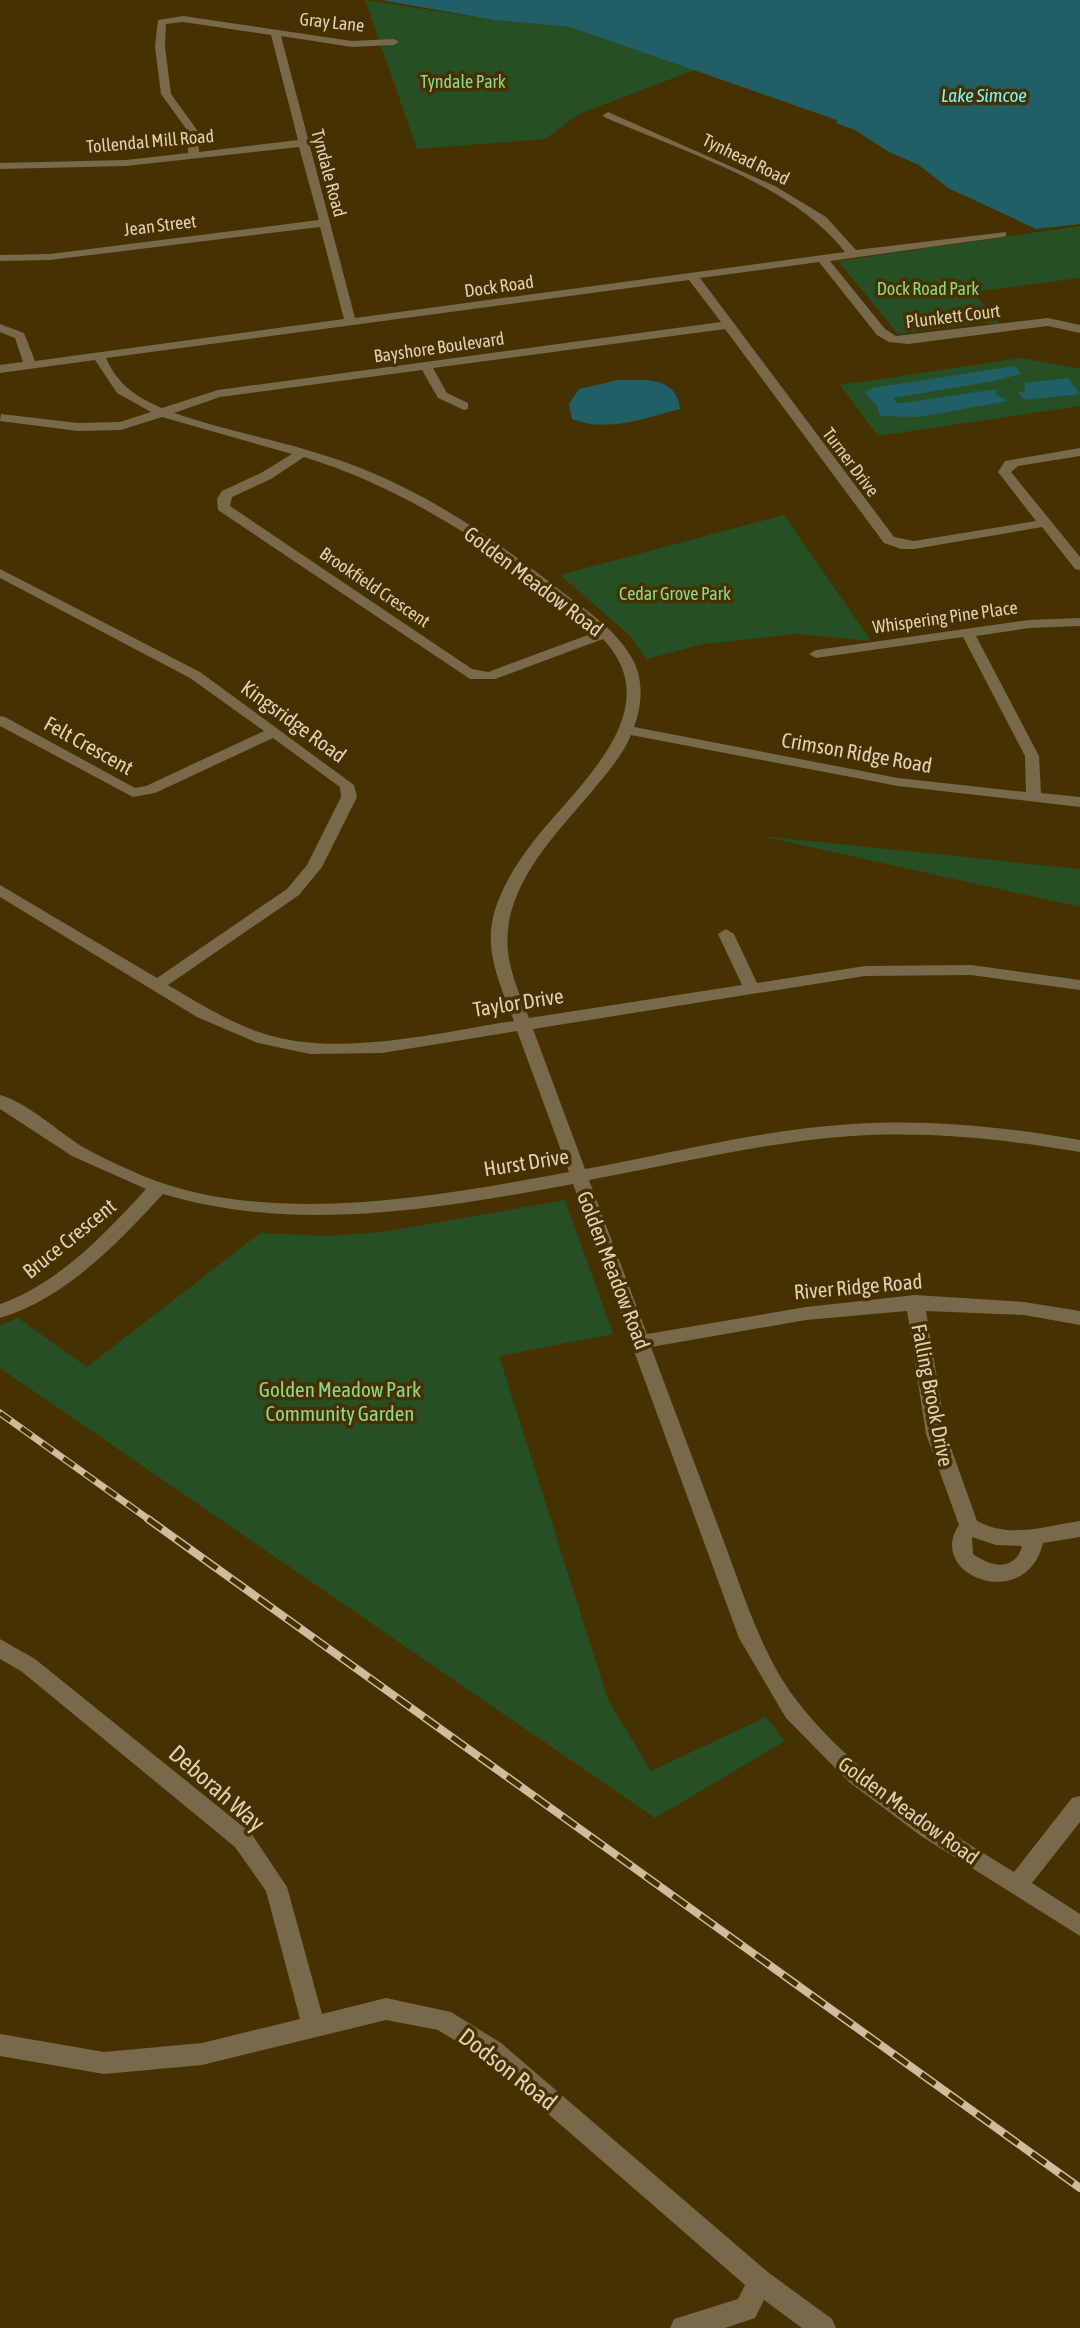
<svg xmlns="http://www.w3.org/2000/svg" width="1080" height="2328" font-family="'Asap Condensed',sans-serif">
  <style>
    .green { fill: #274f25 }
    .water { fill: #205f65 }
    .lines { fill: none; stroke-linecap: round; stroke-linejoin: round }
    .minor { fill: #78694b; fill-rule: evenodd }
    .rail-far1-casing { stroke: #cdbd9d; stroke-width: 7 }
    .rail-casing { stroke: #cdbd9d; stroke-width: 8 }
    .rail-far1 { stroke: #463100; stroke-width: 4.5; stroke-dasharray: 13; stroke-linecap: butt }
    .rail { stroke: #463100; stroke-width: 5; stroke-dasharray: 17; stroke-linecap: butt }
    .labels { text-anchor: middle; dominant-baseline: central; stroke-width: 7; stroke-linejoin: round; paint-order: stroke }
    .far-street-label { font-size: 18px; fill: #e1d1b4; stroke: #463100 }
    .far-park-label { font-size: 18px; fill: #8cd987; stroke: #463100 }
    .far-water-label { font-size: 19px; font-style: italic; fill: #7cf3fe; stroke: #463100 }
    .street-label { font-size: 21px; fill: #e1d1b4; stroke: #463100 }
    .park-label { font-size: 21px; fill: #8cd987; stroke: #463100 }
    .near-street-label { font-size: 24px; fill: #e1d1b4; stroke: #463100 }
  </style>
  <rect width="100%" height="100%" fill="#463100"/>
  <g class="green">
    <path d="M365,0L494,20L570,27L697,69L579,114L545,139L417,149Z"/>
    <path d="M1080,226V278L973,292L1000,324L981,323L898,334L838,261Z"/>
    <path d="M1021,358L1080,369V406L878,436L840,385Z"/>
    <path d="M784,515L871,641L796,634L703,644L647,659L627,633L560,575Z"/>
    <path d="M761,836L1080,869V907Z"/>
    <path d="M565,1200L613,1334L499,1356L608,1700L651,1771L766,1717L785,1741L655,1818L0,1368V1325L18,1318L87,1367L260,1233L328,1236L383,1232Z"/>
  </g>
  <g class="water">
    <path d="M381,0H1080V224L1036,229L948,188L919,165L889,152L855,130L836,123L837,120L570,27L494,20Z"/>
    <path d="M1015,366L1021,374L994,381L893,398L897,403H903L997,389L996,394L1008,401L918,417L880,416L877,406L865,393L872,388Z"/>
    <path d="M1068,378L1080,394L1024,400L1018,392H1025L1024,383Z"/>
    <path d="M618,380C643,380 677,376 680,409C645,418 607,433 572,419L569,404L579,389Z"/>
  </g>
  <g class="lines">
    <g class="minor">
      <path d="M183,16L352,41L394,39L399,42L394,45L352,47L281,36L355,318L845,252C791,183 683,152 604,117L603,115L608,112L775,186L826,217L856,250L1006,232V236L1002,237L830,261L885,329L896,336L1048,318L1080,325V333L1048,326L908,344L889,342L877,335L819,262L700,278L894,537L914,541L1036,521L998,472L1005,461L1080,448V456L1018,466L1011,472L1080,557V570L1075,569L1042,527L914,549H901L884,543L725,329L433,368L447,393L468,403V409L464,410L438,398L422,370L220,397L174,413C236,434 301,444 363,469C436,498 499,543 561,591C587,611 617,630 633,660C644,681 642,706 634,727L898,778L1026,792L1025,756L963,637L816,658L809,654L816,650L1029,620L1080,618V626L1029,628L976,636L1039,756L1041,793L1080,797V807L898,786L631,735C622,757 603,778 588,796C547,844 493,899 511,968C515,985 523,1002 529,1018L742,985L718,934L726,929L734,934L757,983L865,966L971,965L1080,980V990L971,975L865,976L533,1029L585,1169C673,1153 763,1129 853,1124C930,1119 1004,1127 1080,1140V1152C1004,1139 929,1131 852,1136C764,1142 676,1164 589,1180L647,1334L806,1307L915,1295L1024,1302L1080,1311V1325L1024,1315L926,1311L946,1434L977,1521C1010,1539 1045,1526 1080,1521V1537L1043,1543C1026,1614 925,1575 959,1525L926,1434L907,1311L806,1320L651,1347C675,1412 700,1477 724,1542C744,1595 760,1650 794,1697C850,1772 936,1824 1014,1872L1072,1798L1080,1796V1822L1032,1883L1080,1914V1936L921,1836L849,1782L786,1718L739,1638L573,1184C437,1209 298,1234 163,1194C117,1244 66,1298 0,1318V1304C58,1284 106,1233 146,1189L72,1156L0,1109V1095C26,1102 58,1131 81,1146C100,1157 123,1167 143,1176C270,1228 438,1196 569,1172L517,1031L382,1053L310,1054L258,1043L197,1017L0,897V885L157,978L287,889L307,865L341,797L340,787L273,738L155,793L133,797L0,726V716L5,717L135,788L146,786L264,731L190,678L0,578V569L200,672L354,785L357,797L322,867L299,895L168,985C197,1002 227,1021 259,1032C335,1059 436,1033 514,1021C502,990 486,956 492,923C497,894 515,865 533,842C575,787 671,711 603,639L495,679H470L218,510L217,499L222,491L261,473L292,454L162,417L121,430L78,431L0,421L1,414L78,423L120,422L151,412L117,393L95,360L0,373V365L23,362L15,338L0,332V324L24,333L35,361L344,319L320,227L50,260L0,261V255L50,254L319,220L299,147L126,166L0,169V163L126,160L188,153L187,130L161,94L155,47L158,20ZM183,22L271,35L298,140L199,152L197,130L171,94L165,47L166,24ZM689,280L721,322L218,390L162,408C136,397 118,385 106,358ZM304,457C414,491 510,558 596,632L488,672L472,669L230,506L232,497L271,479ZM972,1537L996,1545L1022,1546C1015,1572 991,1567 973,1554Z"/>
      <path d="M0,1639L35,1659L251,1833L287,1887L322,2014L386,1998L451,2012L501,2043L769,2273L832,2319L836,2328H802L764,2300L755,2318L725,2328H670L674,2319L738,2299L745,2285L485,2059L438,2030L386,2020L202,2065L104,2074L0,2056V2034L104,2052L202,2043L300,2019L266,1891L235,1847L21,1671L0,1659Z"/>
    </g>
    <defs>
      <path id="rail-far1" d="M0,1413L151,1521"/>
      <path id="rail" d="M148,1519L1080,2188"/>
    </defs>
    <use href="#rail-far1" class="rail-far1-casing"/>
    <use href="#rail" class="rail-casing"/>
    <use href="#rail-far1" class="rail-far1"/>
    <use href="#rail" class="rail"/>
  </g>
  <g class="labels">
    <g class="far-street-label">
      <text transform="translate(332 22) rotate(6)">Gray Lane</text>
      <text transform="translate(150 141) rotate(-5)">Tollendal Mill Road</text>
      <text transform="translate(746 159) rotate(26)">Tynhead Road</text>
      <text transform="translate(329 173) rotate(75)">Tyndale Road</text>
      <text transform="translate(160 225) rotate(-7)">Jean Street</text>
      <text transform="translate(499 286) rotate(-8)">Dock Road</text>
      <text transform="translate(953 316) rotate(-7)">Plunkett Court</text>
      <text transform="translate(439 347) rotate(-8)">Bayshore Boulevard</text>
      <text transform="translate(851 462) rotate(53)">Turner Drive</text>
      <text transform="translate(375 587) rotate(34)">Brookfield Crescent</text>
      <text transform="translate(945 617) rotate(-8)">Whispering Pine Place</text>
    </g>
    <g class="far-park-label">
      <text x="463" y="81">Tyndale Park</text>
      <text x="928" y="288">Dock Road Park</text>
      <text x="675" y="593">Cedar Grove Park</text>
    </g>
    <g class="far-water-label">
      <text x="984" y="95">Lake Simcoe</text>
    </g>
    <g class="street-label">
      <text transform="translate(534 581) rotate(37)">Golden Meadow Road</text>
      <text transform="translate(294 721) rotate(36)">Kingsridge Road</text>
      <text transform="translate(89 745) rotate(29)">Felt Crescent</text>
      <text transform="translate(857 752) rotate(10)">Crimson Ridge Road</text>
      <text transform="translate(518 1002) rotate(-9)">Taylor Drive</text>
      <text transform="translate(526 1162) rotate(-9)">Hurst Drive</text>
      <text transform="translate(69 1238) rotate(-39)">Bruce Crescent</text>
      <text transform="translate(614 1270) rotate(69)">Golden Meadow Road</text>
      <text transform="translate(858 1286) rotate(-5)">River Ridge Road</text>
      <text transform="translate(933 1395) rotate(79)">Falling Brook Drive</text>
      <text transform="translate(909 1810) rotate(36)">Golden Meadow Road</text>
    </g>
    <g class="park-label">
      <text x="340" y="1389">Golden Meadow Park<tspan x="340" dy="24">Community Garden</tspan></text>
    </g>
    <g class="near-street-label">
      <text transform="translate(217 1788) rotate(41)">Deborah Way</text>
      <text transform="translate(508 2069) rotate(38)">Dodson Road</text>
    </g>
  </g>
</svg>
